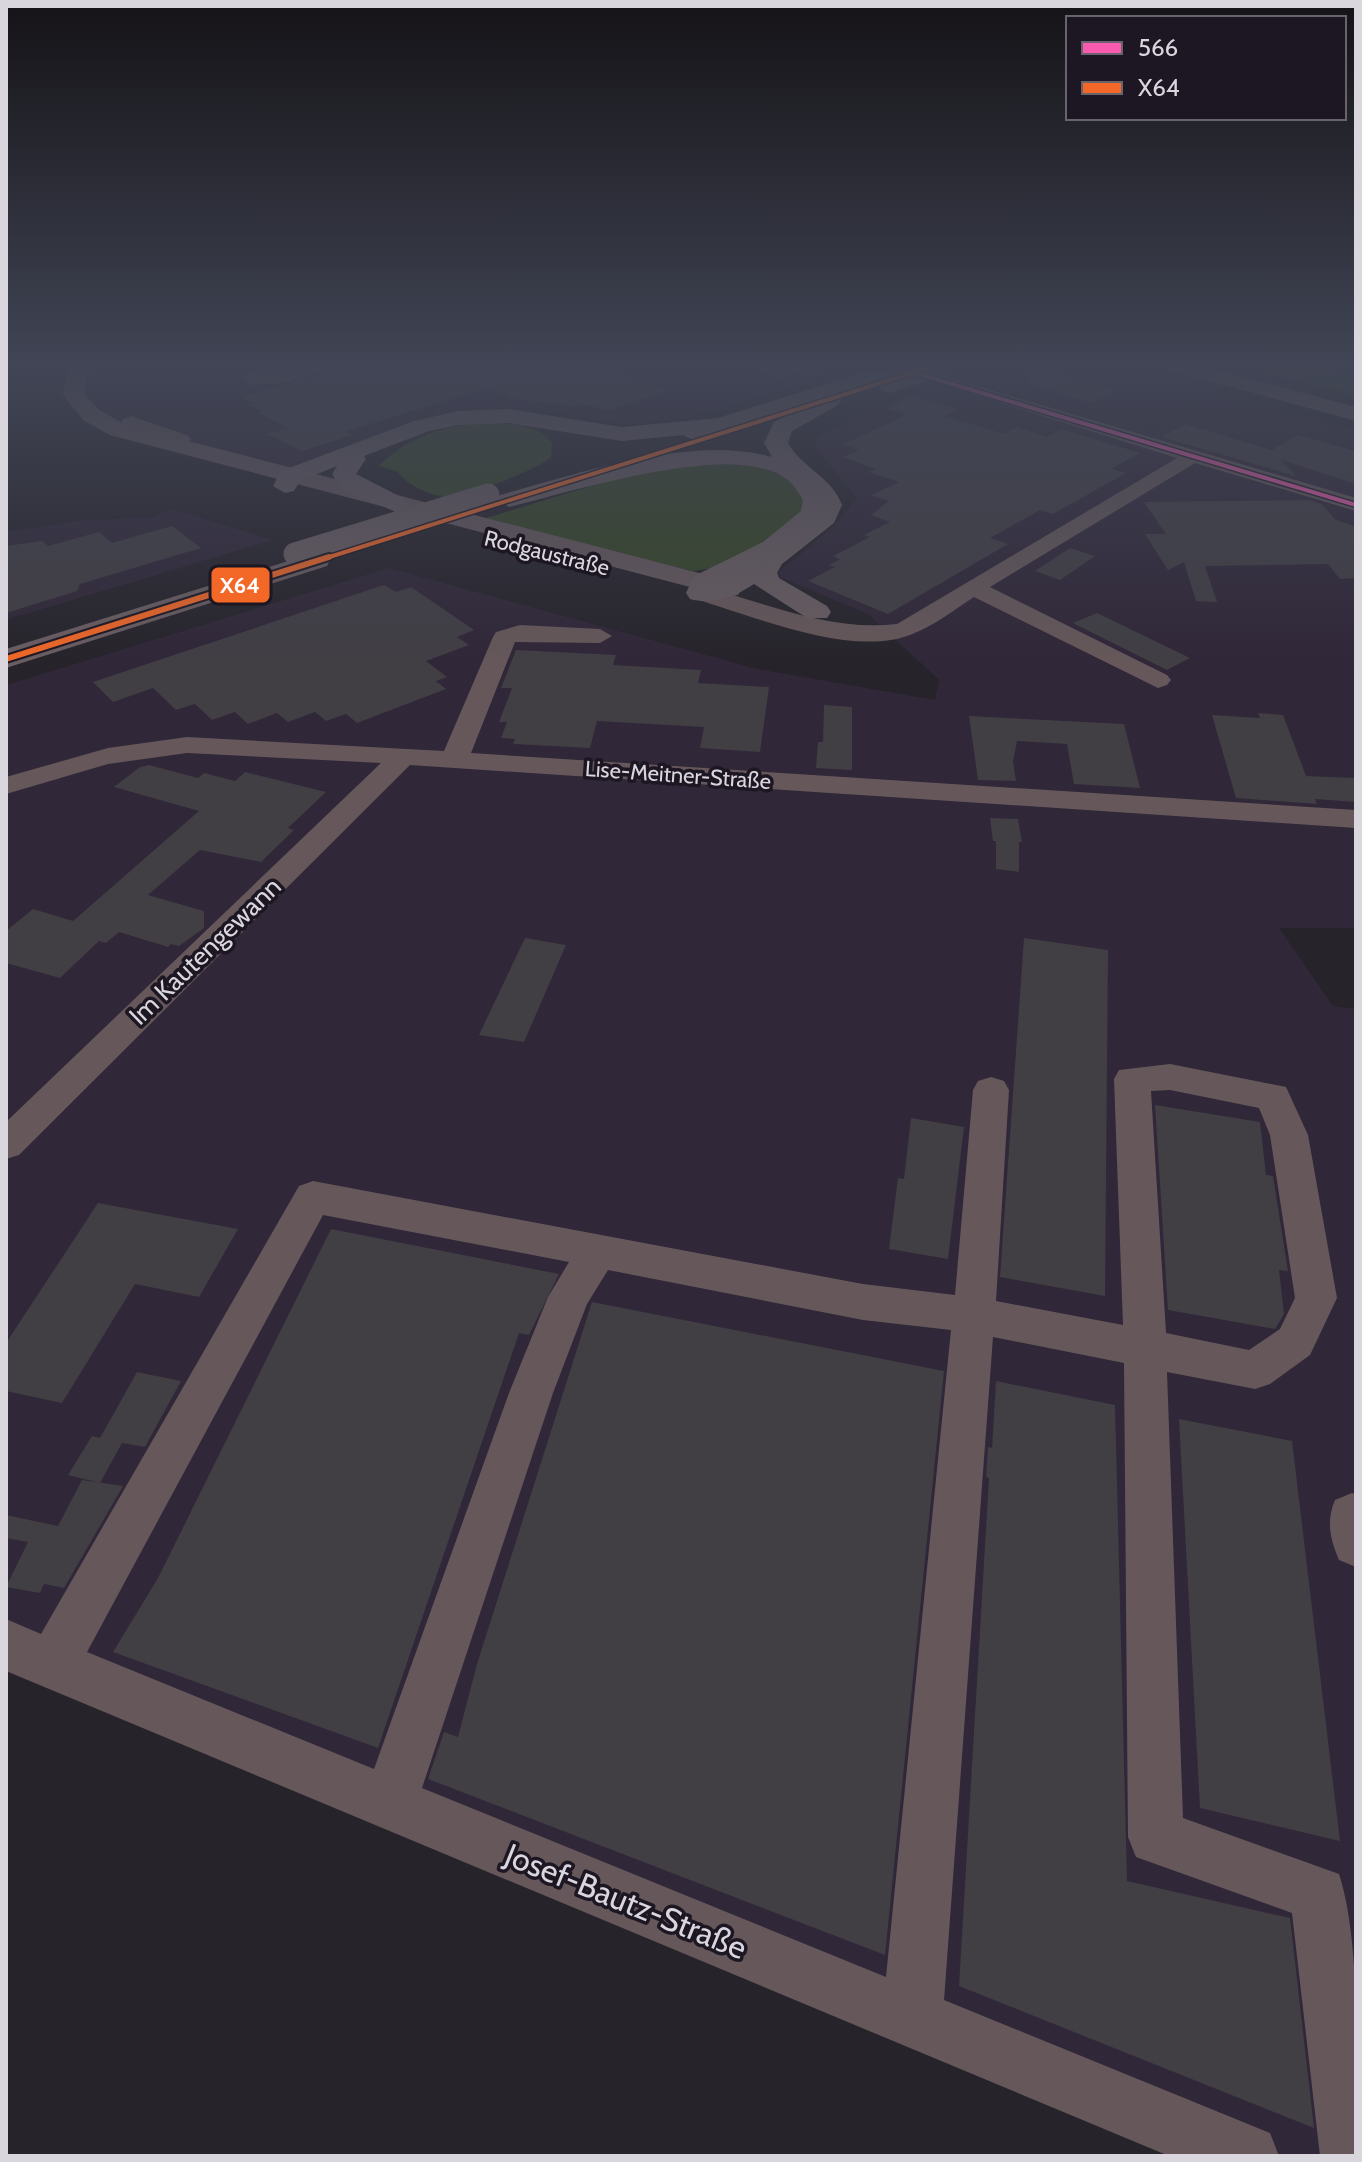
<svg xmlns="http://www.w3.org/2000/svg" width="1362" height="2162" font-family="Cabin,sans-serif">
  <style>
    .built { fill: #302738 }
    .green { fill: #364625 }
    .building { fill: #413e44 }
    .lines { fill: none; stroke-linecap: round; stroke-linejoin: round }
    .minor-tunnel { stroke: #413e45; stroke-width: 19; stroke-dasharray: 19 10; stroke-linecap: butt }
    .minor { fill: #66585a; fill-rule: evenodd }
    .major { fill: #67595d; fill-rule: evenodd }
    .highway { fill: #6a5e62; fill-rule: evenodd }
    .highway-bridge { stroke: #6a5e62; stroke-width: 23 }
    .bus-1-casing { stroke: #1d1723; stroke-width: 7 }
    .bus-2-far1-casing { stroke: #1d1723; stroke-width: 7 }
    .bus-2-casing { stroke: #1d1723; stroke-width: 10 }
    .bus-1 { stroke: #f75aaf; stroke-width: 4 }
    .bus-2-far1 { stroke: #f36827; stroke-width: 4 }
    .bus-2 { stroke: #f36827; stroke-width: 6 }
    .labels { text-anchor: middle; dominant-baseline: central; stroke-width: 7; stroke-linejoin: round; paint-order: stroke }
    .far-street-label { font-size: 22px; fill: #dad6de; stroke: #1d1723 }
    .street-label { font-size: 26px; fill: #dad6de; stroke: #1d1723 }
    .near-street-label { font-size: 32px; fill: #dad6de; stroke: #1d1723 }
    .line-badge { stroke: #1d1723; stroke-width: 3 }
    .badge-label { font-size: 22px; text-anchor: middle; font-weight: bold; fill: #fff }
  </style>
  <rect width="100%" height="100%" fill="#26232a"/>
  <g class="built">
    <path d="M96,363H857L866,366L686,419L627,425L534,408L454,409L292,470L168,441L107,418L84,391Z"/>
    <path d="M997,363H1148L1221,388L1143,433L1214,395L1356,430V928H1279L1333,1006L1356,1009V2156H1247L6,1645V685L389,568L757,669L935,700L939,680L868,614L775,575L835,525L857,499L816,448V439L867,410L933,383L1131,440L1141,435L955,377Z"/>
    <path d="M172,509L273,540L6,620V532L75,521L152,517Z"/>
  </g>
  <g class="green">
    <path d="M1229,363H1308L1356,381V395Z"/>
    <path d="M482,422C504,424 537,422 552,443L551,457C540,469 463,498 447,497C431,496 406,485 398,472L379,466C405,438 445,426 482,422Z"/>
    <path d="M669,462L759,466L804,485V524L714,568L693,571L480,520Z"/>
  </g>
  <g class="building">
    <path d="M361,363H592L667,391L609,410L582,404L575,406L513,399L486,388L345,432L353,435L302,451L267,434L288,428L258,413L262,412L249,405L255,404L241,397Z"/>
    <path d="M1031,366L1118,391L1092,403L1025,383Z"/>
    <path d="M913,396L959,409L945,416L1004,434L1017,427L1047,437L1061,429L1140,453L1111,469L1126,473L1053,514L1040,510L990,538L1008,544L888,614L808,581L835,567L829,565L840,559L833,556L870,537L864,535L890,522L871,515L889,501L871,495L899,482L869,472L876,469L843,457L859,450L843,444L907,415L885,408Z"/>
    <path d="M1185,424L1272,450L1297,435L1356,451V484L1281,460L1296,476L1161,437Z"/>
    <path d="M1310,500L1321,504L1336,520L1356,527V578L1340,579L1328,564L1205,566L1217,602L1196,601L1184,562L1168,570L1145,534H1166L1144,502Z"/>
    <path d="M172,526L201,548L80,584L77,591L6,613V546L42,541L48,546L99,532L112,543Z"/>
    <path d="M1070,548L1095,556L1060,580L1035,571Z"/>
    <path d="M384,585L396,592L411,587L474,630L457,637L469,645L426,661L447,677L436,681L446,689L357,723L346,714L326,721L315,712L288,722L277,713L248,724L235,712L212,720L195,704L176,710L153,688L113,702L93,682Z"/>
    <path d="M1097,613L1190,658L1167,670L1073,623Z"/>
    <path d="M516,650L616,655L613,665L701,670L698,683L769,687L760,752L700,748L704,727L597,721L590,748L513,744L515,739L501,738L507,722H499L512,688H501Z"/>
    <path d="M824,705L852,707V770L816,768L818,742H823Z"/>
    <path d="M1258,713L1283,715L1306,776L1356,778V802L1315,799L1317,804L1236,798L1212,715L1260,718Z"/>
    <path d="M969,716L1124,724L1140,788L1074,784L1067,744L1017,741L1013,761L1016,781L978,780Z"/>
    <path d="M149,765L198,778L204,773L235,781L245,772L326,792L288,828L294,830L261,862L200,850L148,895L204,911V928L179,946L171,944L168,947L119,932L106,943L99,941L60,978L6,963V931L33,909L73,921L199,811L114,787L140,767Z"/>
    <path d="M990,818L1018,819L1022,842H1019V872L996,869V841H993Z"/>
    <path d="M525,938L566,945L524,1042L479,1035Z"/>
    <path d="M1024,938L1108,950L1105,1296L1000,1277Z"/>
    <path d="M1155,1105L1260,1122L1266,1175L1273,1176L1288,1271L1279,1270L1284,1314L1275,1329L1168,1310Z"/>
    <path d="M911,1118L964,1127L948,1259L889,1249L898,1178L904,1179Z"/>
    <path d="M98,1203L238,1229L199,1297L135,1284L62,1403L6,1391V1343Z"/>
    <path d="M331,1229L559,1274L529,1335L519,1333L378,1748L113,1652L158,1578Z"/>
    <path d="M592,1302L944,1371L885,1955L428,1779L444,1732L458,1737L477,1664Z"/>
    <path d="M137,1372L181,1381L145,1447L122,1443L100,1483L68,1475L92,1436L100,1438Z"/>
    <path d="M996,1381L1115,1405L1127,1881L1290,1918L1314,2128L959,1986L989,1478L986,1477L988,1447L992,1448Z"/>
    <path d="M1179,1419L1292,1441L1340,1841L1200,1808Z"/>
    <path d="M82,1480L123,1486L64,1588L44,1584L40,1593L6,1587L28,1542L6,1538V1515L58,1526Z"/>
  </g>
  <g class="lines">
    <path class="minor-tunnel" d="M804,363L814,366L822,363"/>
    <g class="minor">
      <path d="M6,363H22L6,370Z"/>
      <path d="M317,363H343L285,383L249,385L242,377L265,365Z"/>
      <path d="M747,363H793L802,369L782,378Z"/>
      <path d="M873,363H900L1356,498V511L1195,463L990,587L1167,675L1171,680L1167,685L1158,688L974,597C954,610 932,627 910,635C850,658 751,615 692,598L689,593L700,586C765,602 828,632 897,624L1177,458Z"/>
      <path d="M131,416L189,436L191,440L182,446L122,428V420Z"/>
      <path d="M520,625L600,629L612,636L600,643L515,642L471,753L1356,810V828L410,765L19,1155L6,1159V1122L381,763L187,753L108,764L6,794V777L108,748L187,737L444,751L493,637L496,632Z"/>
      <path d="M1170,1064L1286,1087L1308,1135L1337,1298L1310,1355L1270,1384L1255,1389L1167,1372L1183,1818L1339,1874C1362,1944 1356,2077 1356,2156H1320L1292,1913L1136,1857L1128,1837L1124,1363L993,1337L944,2000L1270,2133L1279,2156H1169L6,1671V1619L41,1634L299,1186L313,1181L863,1284L955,1295L973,1090L978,1081L991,1077L1004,1081L1009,1090L996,1301L1123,1325L1114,1079L1119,1070ZM1170,1090L1259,1108L1270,1135L1295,1298L1280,1329L1249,1350L1166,1333L1151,1091ZM323,1215L569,1262L548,1297L509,1393L374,1769L87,1652ZM608,1270L863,1320L951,1330L886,1977L422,1788L553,1393L587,1304Z"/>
      <path d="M1352,1493L1356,1495V1567L1339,1560C1330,1539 1326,1521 1335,1500Z"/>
    </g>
    <g class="major">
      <path d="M76,363H97L86,378L85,394L99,410L126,425L738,583L742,589L738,595L728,597L110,435L83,420L63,395L66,378Z"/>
      <path d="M1156,363H1190L1356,407V421L1159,367Z"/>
    </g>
    <g class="highway">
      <path d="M874,369L881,371L884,375L881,379L835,395L841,400L838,405L792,431L788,443C802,468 832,477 842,505L834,523L782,564L777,573L779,578L827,606L831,612L827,618H807L754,584C735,597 713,605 690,599L686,593L694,576L763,542L801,511L803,500C799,494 794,485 788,480C736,438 569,493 509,507L497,500L500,495C578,474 692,434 772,457L764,443L774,422L809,403L693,440L683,435L622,441L508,423L458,425L429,431L364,456L366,459L356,474L405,499L409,504L396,512L340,488L332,474L337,466L300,481L294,491L285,493L273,486L281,471L414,421L458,411L508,409L622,427L718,418Z"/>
      <path d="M317,552L327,554L330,560L327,566L6,668V649Z"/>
    </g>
    <g class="highway-bridge">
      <path d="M889,381L945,363"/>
      <path d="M295,554L488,495"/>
    </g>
    <defs>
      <path id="bus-1" d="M882,363L1356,505"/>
      <path id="bus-2-far1" d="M323,559L944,363"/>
      <path id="bus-2" d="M6,659L329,557"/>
    </defs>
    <use href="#bus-1" class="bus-1-casing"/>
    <use href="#bus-2-far1" class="bus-2-far1-casing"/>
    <use href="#bus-2" class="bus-2-casing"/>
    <use href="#bus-1" class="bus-1"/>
    <use href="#bus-2-far1" class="bus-2-far1"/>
    <use href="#bus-2" class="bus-2"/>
  </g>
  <linearGradient id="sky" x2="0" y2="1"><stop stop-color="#151317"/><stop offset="0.55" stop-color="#414555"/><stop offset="1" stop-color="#414555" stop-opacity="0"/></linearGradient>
  <rect width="1362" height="666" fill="url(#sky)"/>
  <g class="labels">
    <g class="far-street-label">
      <text transform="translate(547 553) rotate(14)">Rodgaustraße</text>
      <text transform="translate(678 775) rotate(4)">Lise-Meitner-Straße</text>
    </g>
    <g class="street-label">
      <text transform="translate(205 951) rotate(-44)">Im Kautengewann</text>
    </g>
    <g class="near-street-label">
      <text transform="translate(626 1901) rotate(22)">Josef-Bautz-Straße</text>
    </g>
  </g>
  <rect class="line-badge" x="210" y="566" width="61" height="38" rx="8" fill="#f36827"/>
  <g class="badge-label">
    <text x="240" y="593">X64</text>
  </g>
  <rect width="1362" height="2162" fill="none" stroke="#dad6de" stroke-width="16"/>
  <rect x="1066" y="16" width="280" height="104" fill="#1d1723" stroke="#69636e" stroke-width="2"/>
  <rect x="1082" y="42" width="40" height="12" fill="#f75aaf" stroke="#69636e" stroke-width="2"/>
  <text x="1138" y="56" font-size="24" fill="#dad6de">566</text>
  <rect x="1082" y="82" width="40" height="12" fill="#f36827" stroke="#69636e" stroke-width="2"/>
  <text x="1138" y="96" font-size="24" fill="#dad6de">X64</text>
</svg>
